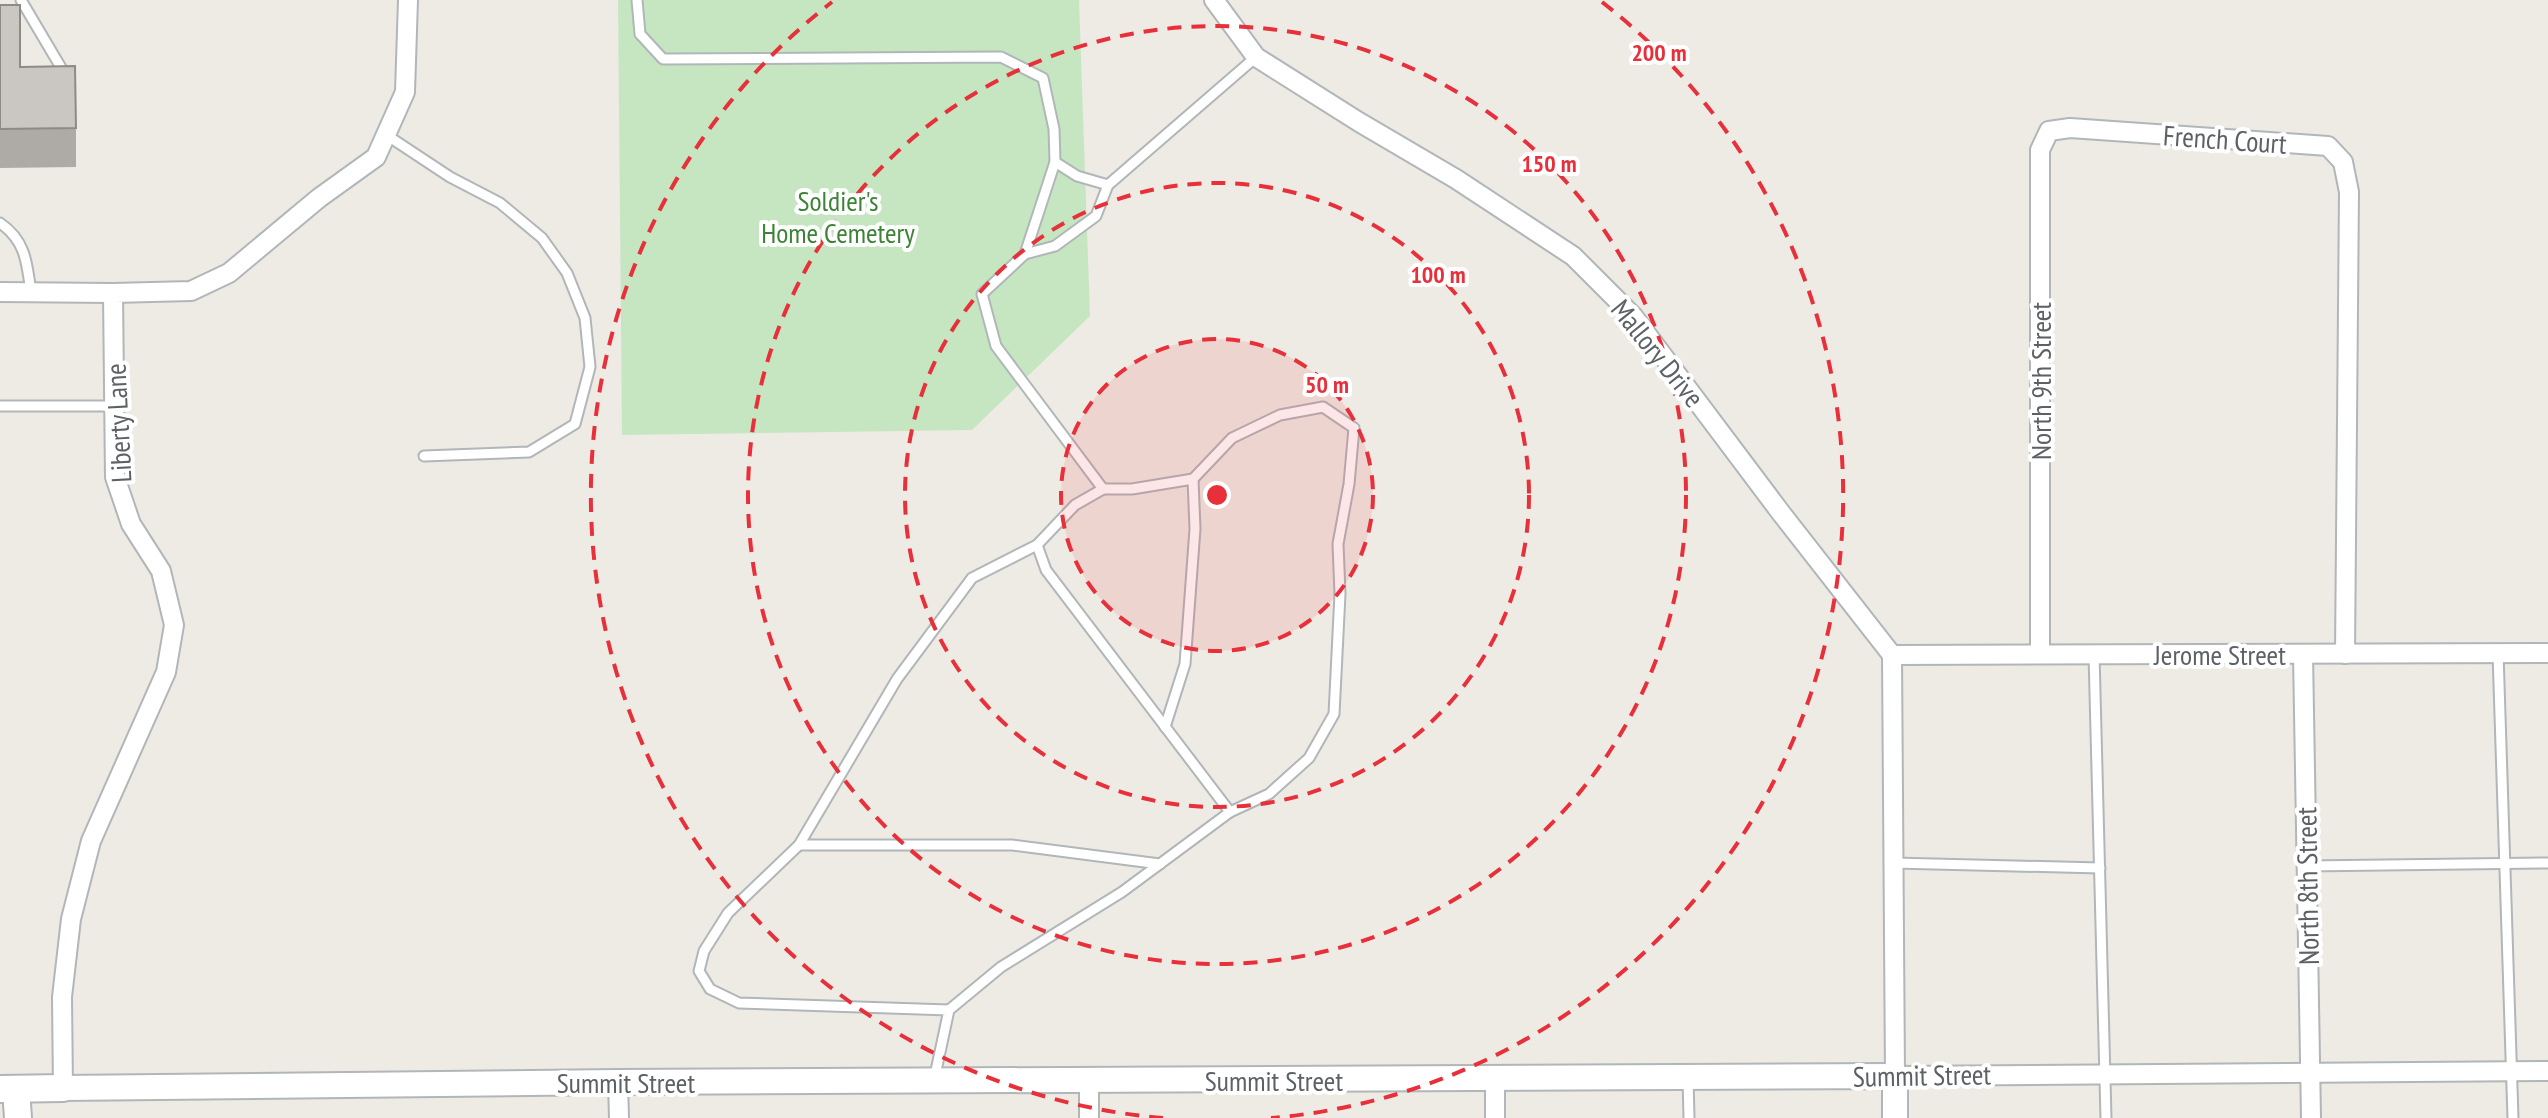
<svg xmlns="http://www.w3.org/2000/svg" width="2548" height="1118" font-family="'PT Sans Narrow',sans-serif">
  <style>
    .green { fill: #c6e6c1 }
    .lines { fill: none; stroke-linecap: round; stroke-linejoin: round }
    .service-casing { stroke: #b1b6b9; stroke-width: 13 }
    .minor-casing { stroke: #b1b6b9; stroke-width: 22 }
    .tertiary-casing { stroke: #b1b6b9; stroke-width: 28 }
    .secondary-casing { stroke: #b0b5b9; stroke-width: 30 }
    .service { stroke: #fff; stroke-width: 9 }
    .minor { stroke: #fff; stroke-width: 18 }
    .tertiary { stroke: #fff; stroke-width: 24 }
    .secondary { stroke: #fff; stroke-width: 26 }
    .wall { fill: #aeaaa6 }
    .building { fill: #cac6c1; stroke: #8d8b87; stroke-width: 2 }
    .ring { fill: none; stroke: #e8303b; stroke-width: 4; stroke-dasharray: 14 10 }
    .labels { text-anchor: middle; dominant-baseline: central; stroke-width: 8; stroke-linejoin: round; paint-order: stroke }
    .street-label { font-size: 28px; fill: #5c6165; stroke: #fff }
    .park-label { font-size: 28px; fill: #3c8335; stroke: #fff }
    .centre { fill: #e8303b; stroke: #fff; stroke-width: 4 }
    .ring-label { font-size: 24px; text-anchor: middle; font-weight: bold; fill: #e8303b; stroke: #fff; stroke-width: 8; stroke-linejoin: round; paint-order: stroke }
  </style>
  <rect width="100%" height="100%" fill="#eeebe4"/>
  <path class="green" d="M618,0H1079L1090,316L972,430L622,435Z"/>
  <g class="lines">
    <defs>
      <g id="service">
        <path d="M21,0L66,76"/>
        <path d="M637,0L640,34L663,59L1001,57L1043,78L1054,129L1055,162L1077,176L1108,185L1256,57"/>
        <path d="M388,136L450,177L500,203L542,238L567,273L585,318L590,367L575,424L529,452L424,456"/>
        <path d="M0,223C26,241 27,263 31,293"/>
        <path d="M1025,254L1055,246L1096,216L1108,185"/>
        <path d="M0,406H114"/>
        <path d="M1193,479L1232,438L1280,415L1323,407L1354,428L1349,484L1338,544L1340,594L1334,714L1309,758L1269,794L1230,812"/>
        <path d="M1103,489H1132L1193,479L1195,529L1185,664L1165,727"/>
        <path d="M2498,653L2513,1118"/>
        <path d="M2094,654L2106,1118"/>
        <path d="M799,845H1012L1160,864"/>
        <path d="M1894,863L2100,868"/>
        <path d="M2306,866L2548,863"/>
        <path d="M949,1010L1001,967L1122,892L1230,812L1046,570L1037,545"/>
        <path d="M1688,1077L1689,1118"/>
        <path d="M934,1080L949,1010L739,1003L710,989L699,971L704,951L728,913L799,845L897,679L972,578L1037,545L1075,505L1103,489L996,346L982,294L1025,254L1055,162"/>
      </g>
      <g id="minor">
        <path d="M1214,0L1256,57L1359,122L1456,179L1573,256L1633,316L1781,513L1892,655"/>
        <path d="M0,292L113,293"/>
        <path d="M2040,654V150L2049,131L2070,128L2328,146L2343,162L2349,192L2345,654"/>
        <path d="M2303,654L2311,1118"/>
        <path d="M1892,655L1895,1076L2548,1071"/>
        <path d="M1892,655L2548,653"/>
        <path d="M1495,1078V1118"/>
        <path d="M1089,1081V1118"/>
        <path d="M618,1082L619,1118"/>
        <path d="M63,1088L62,997L71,919L91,841L166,672L174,625L161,571L131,524L115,477L113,293L191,291L229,273L319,198L376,157L405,92L408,0"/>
      </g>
      <path id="tertiary" d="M63,1088L618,1082L1895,1076V1118"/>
      <g id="secondary">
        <path d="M0,1089L63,1088"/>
        <path d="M16,1089L18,1118"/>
      </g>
    </defs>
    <use href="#service" class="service-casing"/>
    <use href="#minor" class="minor-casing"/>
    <use href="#tertiary" class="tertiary-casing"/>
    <use href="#secondary" class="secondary-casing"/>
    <use href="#service" class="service"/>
    <use href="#minor" class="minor"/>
    <use href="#tertiary" class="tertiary"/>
    <use href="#secondary" class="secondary"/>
  </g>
  <path class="wall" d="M0,5L20,67L76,128V167L0,168Z"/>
  <path class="building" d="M0,5H20V67L75,66L76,128L0,129Z"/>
  <circle cx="1217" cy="495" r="156" fill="#e8303b" fill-opacity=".12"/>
  <g class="ring">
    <circle cx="1217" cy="495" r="156"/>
    <circle cx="1217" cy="495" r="312"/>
    <circle cx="1217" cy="495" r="469"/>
    <path d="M1163 1118A625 625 0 0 1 832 2M1602 2A625 625 0 0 1 1271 1118"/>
  </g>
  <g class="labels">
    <g class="street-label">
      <text transform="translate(2225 139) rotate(4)">French Court</text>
      <text transform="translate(1658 353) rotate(51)">Mallory Drive</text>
      <text transform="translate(2040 381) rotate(-90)">North 9th Street</text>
      <text transform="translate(118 423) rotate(-93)">Liberty Lane</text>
      <text x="2220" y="654">Jerome Street</text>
      <text transform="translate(2307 886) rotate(-91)">North 8th Street</text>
      <text transform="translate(1922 1075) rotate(-1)">Summit Street</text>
      <text x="1274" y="1080">Summit Street</text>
      <text x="626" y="1082">Summit Street</text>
    </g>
    <g class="park-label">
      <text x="838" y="200">Soldier's<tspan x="838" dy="32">Home Cemetery</tspan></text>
    </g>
  </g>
  <circle cx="1217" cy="495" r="12" class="centre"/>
  <g class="ring-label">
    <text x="1659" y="61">200 m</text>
    <text x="1549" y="172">150 m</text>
    <text x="1438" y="283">100 m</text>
    <text x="1327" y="393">50 m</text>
  </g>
</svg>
